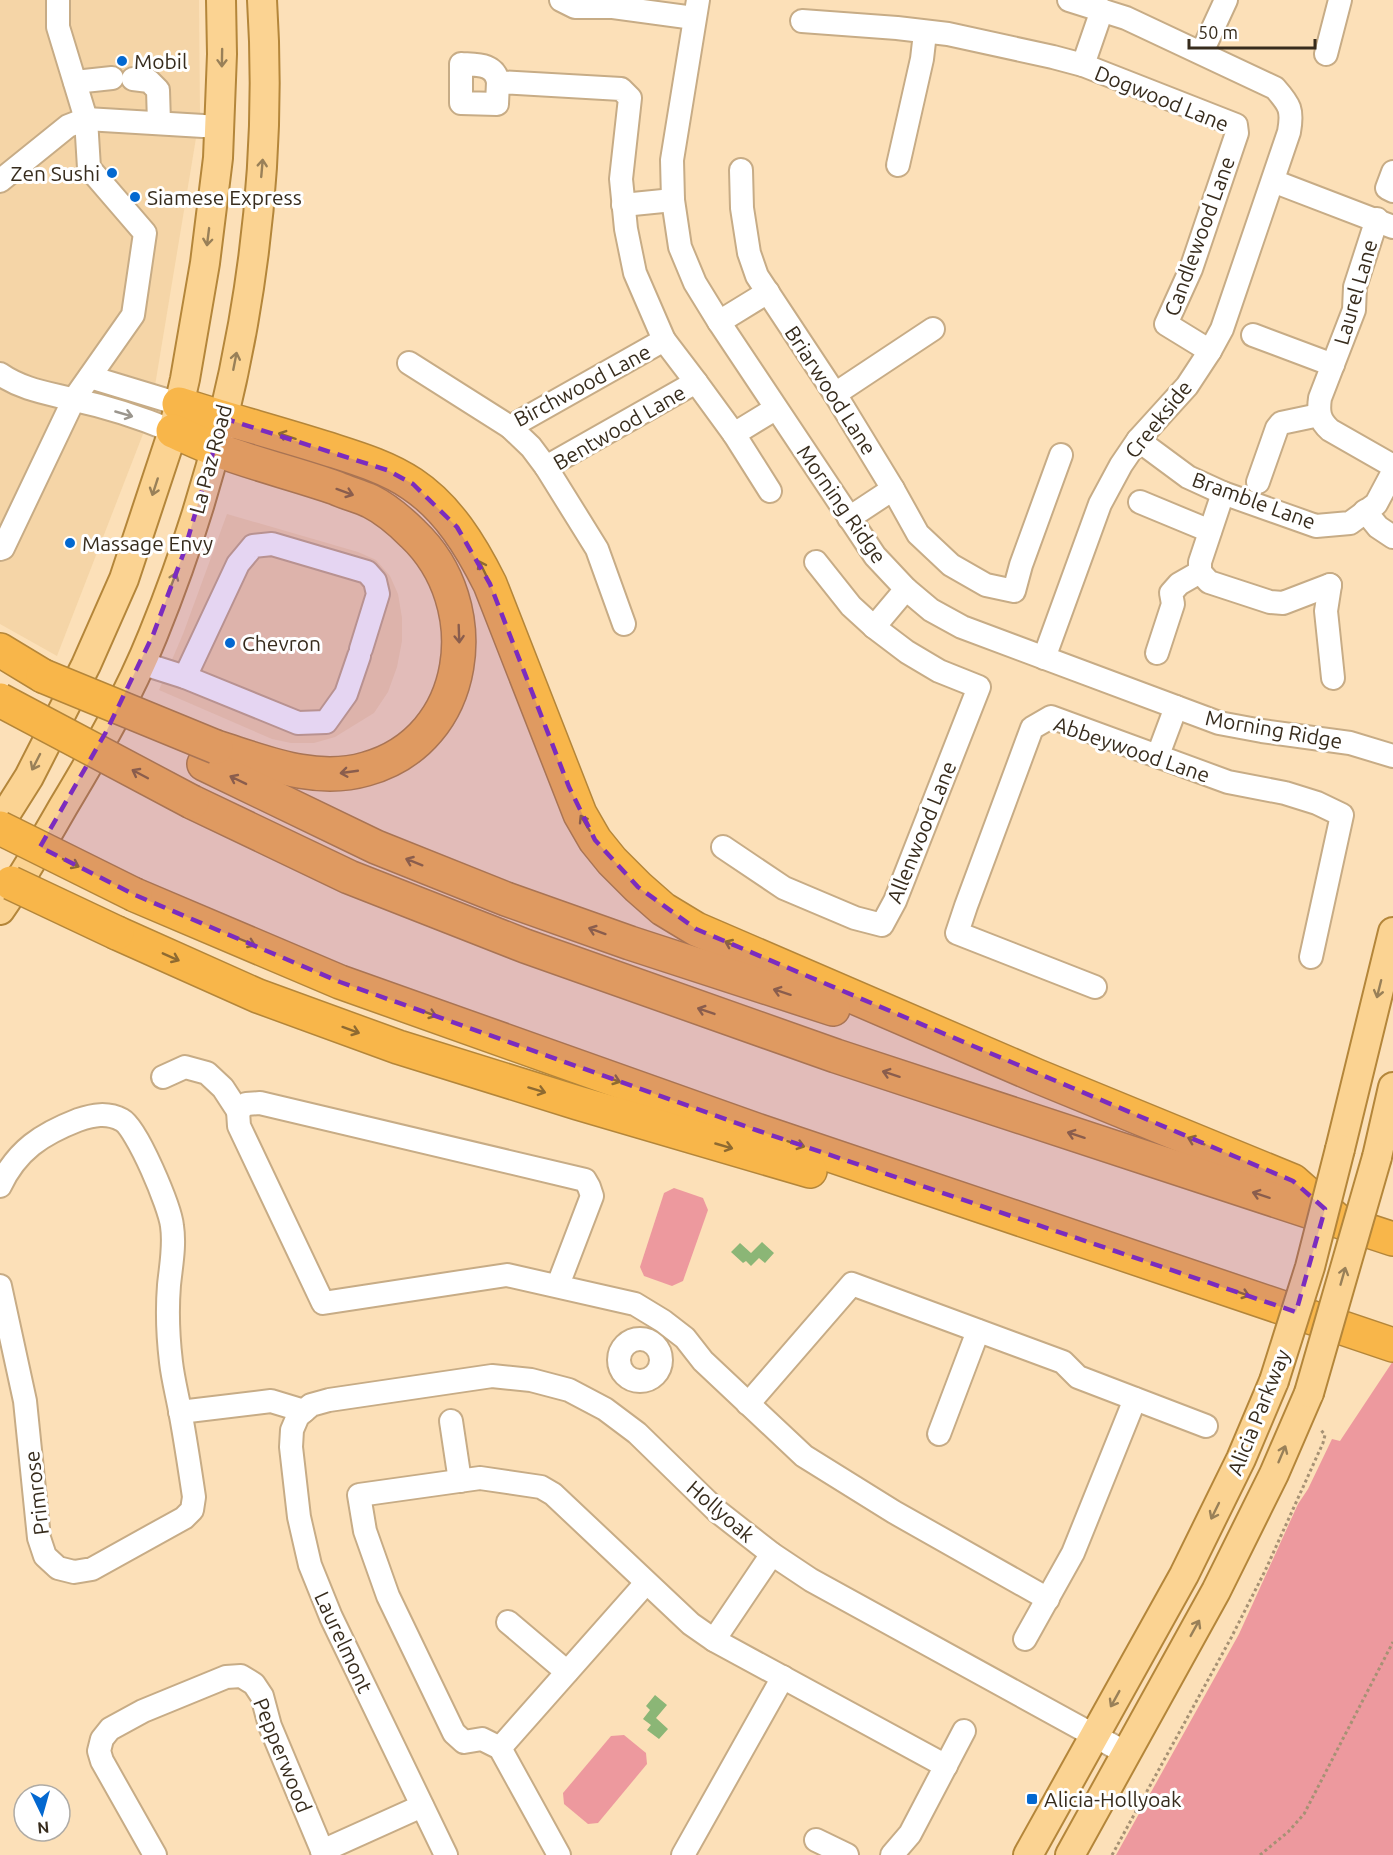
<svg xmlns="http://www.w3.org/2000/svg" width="1393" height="1855" font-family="Ubuntu,sans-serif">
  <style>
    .built { fill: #f5d5a7 }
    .green { fill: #ed999e }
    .water { fill: #8bb676 }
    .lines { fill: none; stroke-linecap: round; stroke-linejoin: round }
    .minor-casing { stroke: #c7ac86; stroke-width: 26 }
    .major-casing { stroke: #b4863a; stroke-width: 32 }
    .highway-casing { stroke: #b4863a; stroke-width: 36 }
    .path { stroke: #a69174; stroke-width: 3; stroke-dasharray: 3 3; stroke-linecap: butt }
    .minor { stroke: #fff; stroke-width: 22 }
    .major { stroke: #fbd392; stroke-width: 28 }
    .highway { stroke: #f8b64a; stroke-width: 33 }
    .major-bridge-casing { stroke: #b4863a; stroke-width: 32; stroke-linecap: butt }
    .highway-bridge-casing { stroke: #b4863a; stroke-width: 36; stroke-linecap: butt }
    .major-bridge { stroke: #fbd392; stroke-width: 28 }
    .highway-bridge { stroke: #f8b64a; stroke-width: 33 }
    .oneway { stroke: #998058 }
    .oneway2 { stroke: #9b968e }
    .oneway3 { stroke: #8e6a31 }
    .marked { fill: #7b2cbf; fill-opacity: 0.2; stroke: #7b2cbf; stroke-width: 4.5; stroke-dasharray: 12 8; stroke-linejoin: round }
    .poi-dot { fill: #0368d0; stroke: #fff; stroke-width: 2 }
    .labels { text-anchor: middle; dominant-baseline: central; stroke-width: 6; stroke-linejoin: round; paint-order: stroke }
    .poi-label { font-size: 21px; fill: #372c1d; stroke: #fff; text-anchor: start }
    .street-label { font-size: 21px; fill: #372c1d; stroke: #fff }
  </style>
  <rect width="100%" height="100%" fill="#fce0b8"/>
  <g class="built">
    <path d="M0,0H199L200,114L150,416L57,656L0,624Z"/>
    <path d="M227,514L358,552L376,560L390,576L398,594L402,618V641L397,667L388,692L374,713L335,737L314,743H291L272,739L159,690L183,634Z"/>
  </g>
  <g class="green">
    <path d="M674,1188L703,1198L708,1210L683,1281L672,1286L644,1276L640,1267L664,1193Z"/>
    <path d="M1393,1361V1855H1116L1239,1634L1298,1504L1308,1489L1332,1439L1340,1441Z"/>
    <path d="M624,1735L646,1753L647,1764L598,1823L588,1824L564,1804L563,1793L611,1736Z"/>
  </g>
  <g class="water">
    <path d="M762,1242L774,1253L765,1263L759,1258L751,1266L746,1261L743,1263L731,1252L740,1243L751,1253Z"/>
    <path d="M655,1695L667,1705L656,1718L668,1729L659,1739L647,1730L651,1725L643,1719L650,1710L646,1706Z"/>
  </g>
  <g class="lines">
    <defs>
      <g id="minor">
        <path d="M561,0L575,7H613L694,18"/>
        <path d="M698,0L672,160L673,200L680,247L695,283L719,322L875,556L906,589L931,610L962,627L1219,723L1262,731L1350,743L1393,756"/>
        <path d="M802,21L897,28L948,34L1053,57L1083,65L1236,125L1237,133L1191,269L1166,324L1210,351"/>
        <path d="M1202,52L1226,0"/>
        <path d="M1326,54L1340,0"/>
        <path d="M1083,65L1102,10"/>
        <path d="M133,79L149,81L158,90L159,123"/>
        <path d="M75,82L112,78"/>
        <path d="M898,165L922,59L925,33"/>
        <path d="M741,170L742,208L749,253L757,276L835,394L893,489L918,534L951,565L986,585L1014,591L1021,565L1061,455"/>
        <path d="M1393,172L1387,188L1393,191"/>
        <path d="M0,181L68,126L86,119L220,127"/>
        <path d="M1273,181L1393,227"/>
        <path d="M623,205L673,200"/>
        <path d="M1377,219L1355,287L1354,310L1320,398C1318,412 1319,420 1330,430L1393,466"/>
        <path d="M719,322L768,292"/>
        <path d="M1253,335L1333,365"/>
        <path d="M664,340L696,382"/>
        <path d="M409,363L510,427L664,340L635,273L626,229L621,179L630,98L621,89L498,82C495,63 476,65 461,64V103L497,104L498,82"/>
        <path d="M0,374C23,390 48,393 75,400C108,407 141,418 173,431"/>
        <path d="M90,377L179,404"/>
        <path d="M835,394L933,329"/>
        <path d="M510,427L531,447L546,467"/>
        <path d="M734,434L775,409"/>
        <path d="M1138,440L1188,477L1223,493L1316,526L1350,523L1376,504L1393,472"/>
        <path d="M1258,482L1277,428L1281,423L1319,415"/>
        <path d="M1223,493L1200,562V572L1209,582L1270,602L1283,603L1330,585"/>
        <path d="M1140,502L1210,531"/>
        <path d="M1365,511L1378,527L1393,537"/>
        <path d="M849,518L893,489"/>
        <path d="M0,549L3,548L74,399L133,315L145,233L89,168L86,119L58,27V0"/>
        <path d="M1330,585L1326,611L1333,678"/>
        <path d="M624,624L597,549L546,467L696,382L734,434L770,491"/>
        <path d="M874,627L906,589"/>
        <path d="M1157,653L1173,604L1171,593L1179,584L1200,572"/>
        <path d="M1044,658L1100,504L1121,465L1138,440L1187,386L1210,351L1222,329L1289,132C1293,110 1290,105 1275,88L1126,18L1069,0"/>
        <path d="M141,663L185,677L298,723L326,722L346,694L359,656"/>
        <path d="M185,677L238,564L253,546L272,544L367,572L375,581L378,594L361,649"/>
        <path d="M1158,755L1176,707"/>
        <path d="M723,847L784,888L855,918L882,925L895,901L979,687L939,671L907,652L874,627L851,606L816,562"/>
        <path d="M1095,987L957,933L966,906L1032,728L1051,717L1228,782L1285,793L1317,803L1342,815L1311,957"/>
        <path d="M163,1077L185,1067L207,1073L223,1088L238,1111"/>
        <path d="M0,1186C17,1150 42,1134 78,1120C93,1115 107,1112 122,1120C137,1128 170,1207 172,1226C175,1246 171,1265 169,1285C167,1310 168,1337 171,1362C173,1380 178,1398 181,1416C186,1443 190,1470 194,1497L192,1510L184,1518L92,1569L74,1572L58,1568L45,1556L39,1538L25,1401L0,1286"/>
        <path d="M558,1285L592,1196L589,1187L585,1180L260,1103L246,1104L238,1111L239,1126L323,1303L507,1275L635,1304L663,1321L685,1338L703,1361L804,1456L894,1512L1048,1599"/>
        <circle cx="640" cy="1360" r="21"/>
        <path d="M748,1404L852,1284L1063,1362L1078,1377L1206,1426"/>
        <path d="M180,1412L271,1401L304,1411"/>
        <path d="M451,1421L460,1481"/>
        <path d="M939,1434L978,1331"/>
        <path d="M508,1622L567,1672"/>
        <path d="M1025,1639L1073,1553L1135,1399"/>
        <path d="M714,1640L772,1554"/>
        <path d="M500,1748L646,1583"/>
        <path d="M816,1840L847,1855"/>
        <path d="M322,1851L422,1806"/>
        <path d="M155,1855L102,1761L99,1751L102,1739L110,1729L143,1711L226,1677L241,1676L254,1684L262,1696L270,1726L324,1855"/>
        <path d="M446,1855L331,1617L310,1565L299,1517L291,1447L292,1430L298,1416L311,1405L329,1400L492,1376L531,1380L569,1390L605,1409L637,1433L717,1511L772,1554L811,1580L1126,1753"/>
        <path d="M559,1855L500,1748L482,1739L464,1742L454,1733L388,1596L365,1531L359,1495L480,1478L541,1487L553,1494L691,1624L714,1640L946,1766"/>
        <path d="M683,1855L783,1677"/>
        <path d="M892,1855L910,1834L964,1731"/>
      </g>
      <g id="major">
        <path d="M0,823L29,777L86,665L124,579L173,431L185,379L205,263L218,158L222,54L221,0"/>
        <path d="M0,910C23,877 43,842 63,807C96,752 129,695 153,635C234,436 276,215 262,0"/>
        <path d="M1340,1149L1393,932"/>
        <path d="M1377,1157L1393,1087"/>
        <path d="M1028,1855L1184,1575L1241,1459L1274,1381"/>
        <path d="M1070,1855L1216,1591L1274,1474L1309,1393"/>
      </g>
      <g id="highway">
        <path d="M179,404C228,420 278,433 328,449C356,458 387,467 412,484C448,508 471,546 490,584L580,814L595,840L612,861L638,887L663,909L696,929L1037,1076L1293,1181L1337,1220"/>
        <path d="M173,431C187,437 201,444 215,449C254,464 296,474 336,488C347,493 359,496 370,501C386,509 400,521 413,534C487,604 471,740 366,769C315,784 264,762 216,747"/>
        <path d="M0,650L43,676"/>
        <path d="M204,764L376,847L506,899L630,943L833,1009"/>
        <path d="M192,802L349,877L525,946L836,1056L1393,1239"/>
        <path d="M135,895L340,982L759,1131L1393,1345"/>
        <path d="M117,933L258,996L398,1047L578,1103L810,1171"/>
      </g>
    </defs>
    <use href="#minor" class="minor-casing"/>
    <use href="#major" class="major-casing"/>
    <use href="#highway" class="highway-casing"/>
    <g class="path">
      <path d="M1112,1855L1231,1638L1265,1571L1323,1443L1325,1435L1321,1430"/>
      <path d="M1260,1855L1288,1832L1304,1814L1393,1642"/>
    </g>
    <use href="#minor" class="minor"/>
    <use href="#major" class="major"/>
    <use href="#highway" class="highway"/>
    <defs>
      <g id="major-bridge">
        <path d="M1274,1381L1310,1267L1340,1149"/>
        <path d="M1309,1393L1377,1157"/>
      </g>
      <g id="highway-bridge">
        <path d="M43,676L216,747"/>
        <path d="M0,700L192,802"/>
        <path d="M0,828L135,895"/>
        <path d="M11,883L117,933"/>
      </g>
    </defs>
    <use href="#major-bridge" class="major-bridge-casing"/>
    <use href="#highway-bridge" class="highway-bridge-casing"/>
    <use href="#major-bridge" class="major-bridge"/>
    <use href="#highway-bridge" class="highway-bridge"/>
  </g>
  <defs><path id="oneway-shaft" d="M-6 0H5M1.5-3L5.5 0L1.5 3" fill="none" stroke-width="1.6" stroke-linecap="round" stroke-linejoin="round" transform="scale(1.5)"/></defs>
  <g class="oneway">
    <use href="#oneway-shaft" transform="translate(222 58) rotate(91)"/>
    <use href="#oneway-shaft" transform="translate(262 168) rotate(-85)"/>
    <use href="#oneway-shaft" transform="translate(208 237) rotate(97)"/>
    <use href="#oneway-shaft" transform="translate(235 361) rotate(-79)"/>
    <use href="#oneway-shaft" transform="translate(155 487) rotate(108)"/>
    <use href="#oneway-shaft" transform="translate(173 581) rotate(-69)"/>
    <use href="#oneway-shaft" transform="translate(36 762) rotate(117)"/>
    <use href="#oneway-shaft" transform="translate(1379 989) rotate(104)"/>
    <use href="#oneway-shaft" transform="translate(1343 1276) rotate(-74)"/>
    <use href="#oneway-shaft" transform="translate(1282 1454) rotate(-67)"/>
    <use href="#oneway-shaft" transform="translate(1215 1511) rotate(116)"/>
    <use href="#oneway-shaft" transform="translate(1195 1628) rotate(-61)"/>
    <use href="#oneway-shaft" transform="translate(1115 1699) rotate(119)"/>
  </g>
  <use class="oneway2" href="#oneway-shaft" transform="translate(124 414) rotate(16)"/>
  <g class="oneway3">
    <use href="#oneway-shaft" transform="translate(287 436) rotate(-162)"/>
    <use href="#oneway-shaft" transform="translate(345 492) rotate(20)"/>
    <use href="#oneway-shaft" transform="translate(483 569) rotate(-116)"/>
    <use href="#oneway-shaft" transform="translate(459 634) rotate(88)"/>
    <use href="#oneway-shaft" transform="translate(349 772) rotate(172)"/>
    <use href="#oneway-shaft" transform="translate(140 774) rotate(-152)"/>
    <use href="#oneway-shaft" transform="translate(238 780) rotate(-154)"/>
    <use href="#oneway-shaft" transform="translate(585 823) rotate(-121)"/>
    <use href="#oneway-shaft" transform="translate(414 862) rotate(-158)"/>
    <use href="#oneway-shaft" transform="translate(71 863) rotate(26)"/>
    <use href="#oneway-shaft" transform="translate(597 931) rotate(-160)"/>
    <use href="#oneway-shaft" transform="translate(247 942) rotate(23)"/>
    <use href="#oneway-shaft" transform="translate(733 945) rotate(-156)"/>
    <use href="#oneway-shaft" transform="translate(171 957) rotate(24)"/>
    <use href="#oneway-shaft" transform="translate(782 992) rotate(-162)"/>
    <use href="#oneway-shaft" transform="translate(706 1011) rotate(-161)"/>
    <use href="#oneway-shaft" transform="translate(428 1013) rotate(20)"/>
    <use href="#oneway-shaft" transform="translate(351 1030) rotate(20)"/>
    <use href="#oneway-shaft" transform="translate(891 1074) rotate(-162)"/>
    <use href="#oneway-shaft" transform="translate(612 1079) rotate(20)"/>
    <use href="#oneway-shaft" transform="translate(537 1090) rotate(17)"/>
    <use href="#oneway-shaft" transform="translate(1076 1135) rotate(-162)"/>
    <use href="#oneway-shaft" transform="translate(1196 1141) rotate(-158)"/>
    <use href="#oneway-shaft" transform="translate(796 1144) rotate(18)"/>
    <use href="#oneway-shaft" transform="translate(724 1146) rotate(16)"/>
    <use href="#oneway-shaft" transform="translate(1261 1195) rotate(-162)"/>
    <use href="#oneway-shaft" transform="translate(1241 1293) rotate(19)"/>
  </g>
  <path class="marked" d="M223,418L387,470L413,484L457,527L490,584L569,787L595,840L638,887L696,929L1293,1181L1325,1209L1296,1312L759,1131L340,982L135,895L40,847L106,732L153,635L184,552Z"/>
  <g class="poi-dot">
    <circle cx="122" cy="61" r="6"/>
    <circle cx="112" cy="173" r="6"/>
    <circle cx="135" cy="197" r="6"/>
    <circle cx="70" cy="543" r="6"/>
    <circle cx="230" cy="643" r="6"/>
    <rect x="1026" y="1793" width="12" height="12" rx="3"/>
  </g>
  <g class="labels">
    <g class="poi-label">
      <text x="134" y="61">Mobil</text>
      <text x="100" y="173" text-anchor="end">Zen Sushi</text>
      <text x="147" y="197">Siamese Express</text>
      <text x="82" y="543">Massage Envy</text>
      <text x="242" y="643">Chevron</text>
      <text x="1044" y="1799">Alicia-Hollyoak</text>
    </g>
    <g class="street-label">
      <text transform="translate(1162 98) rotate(22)">Dogwood Lane</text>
      <text transform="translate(1199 236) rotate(-70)">Candlewood Lane</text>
      <text transform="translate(1355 292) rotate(-74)">Laurel Lane</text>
      <text transform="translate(582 385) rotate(-28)">Birchwood Lane</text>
      <text transform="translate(831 390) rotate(57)">Briarwood Lane</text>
      <text transform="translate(1158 419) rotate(-51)">Creekside</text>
      <text transform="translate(619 427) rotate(-30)">Bentwood Lane</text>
      <text transform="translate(210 459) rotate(-75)">La Paz Road</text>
      <text transform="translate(1254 500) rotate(20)">Bramble Lane</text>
      <text transform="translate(842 504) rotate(55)">Morning Ridge</text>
      <text transform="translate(1274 729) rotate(10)">Morning Ridge</text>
      <text transform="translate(1132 749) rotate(19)">Abbeywood Lane</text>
      <text transform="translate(921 832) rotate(-68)">Allenwood Lane</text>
      <text transform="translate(1258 1412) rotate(-68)">Alicia Parkway</text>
      <text transform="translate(36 1493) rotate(-97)">Primrose</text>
      <text transform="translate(721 1511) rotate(41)">Hollyoak</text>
      <text transform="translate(344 1642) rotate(65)">Laurelmont</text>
      <text transform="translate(283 1755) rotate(68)">Pepperwood</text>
    </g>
  </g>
  <g transform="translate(42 1813) rotate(175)"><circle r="28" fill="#ffffff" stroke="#afaba5" stroke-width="1.5"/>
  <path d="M0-4.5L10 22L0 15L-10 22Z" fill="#0368d0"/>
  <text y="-9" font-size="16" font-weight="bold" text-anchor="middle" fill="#372c1d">N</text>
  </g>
  <path d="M1189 39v9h126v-9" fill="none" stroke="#372c1d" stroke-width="3"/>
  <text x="1198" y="39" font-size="18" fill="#372c1d" stroke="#ffffff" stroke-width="4.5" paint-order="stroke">50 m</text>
</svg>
